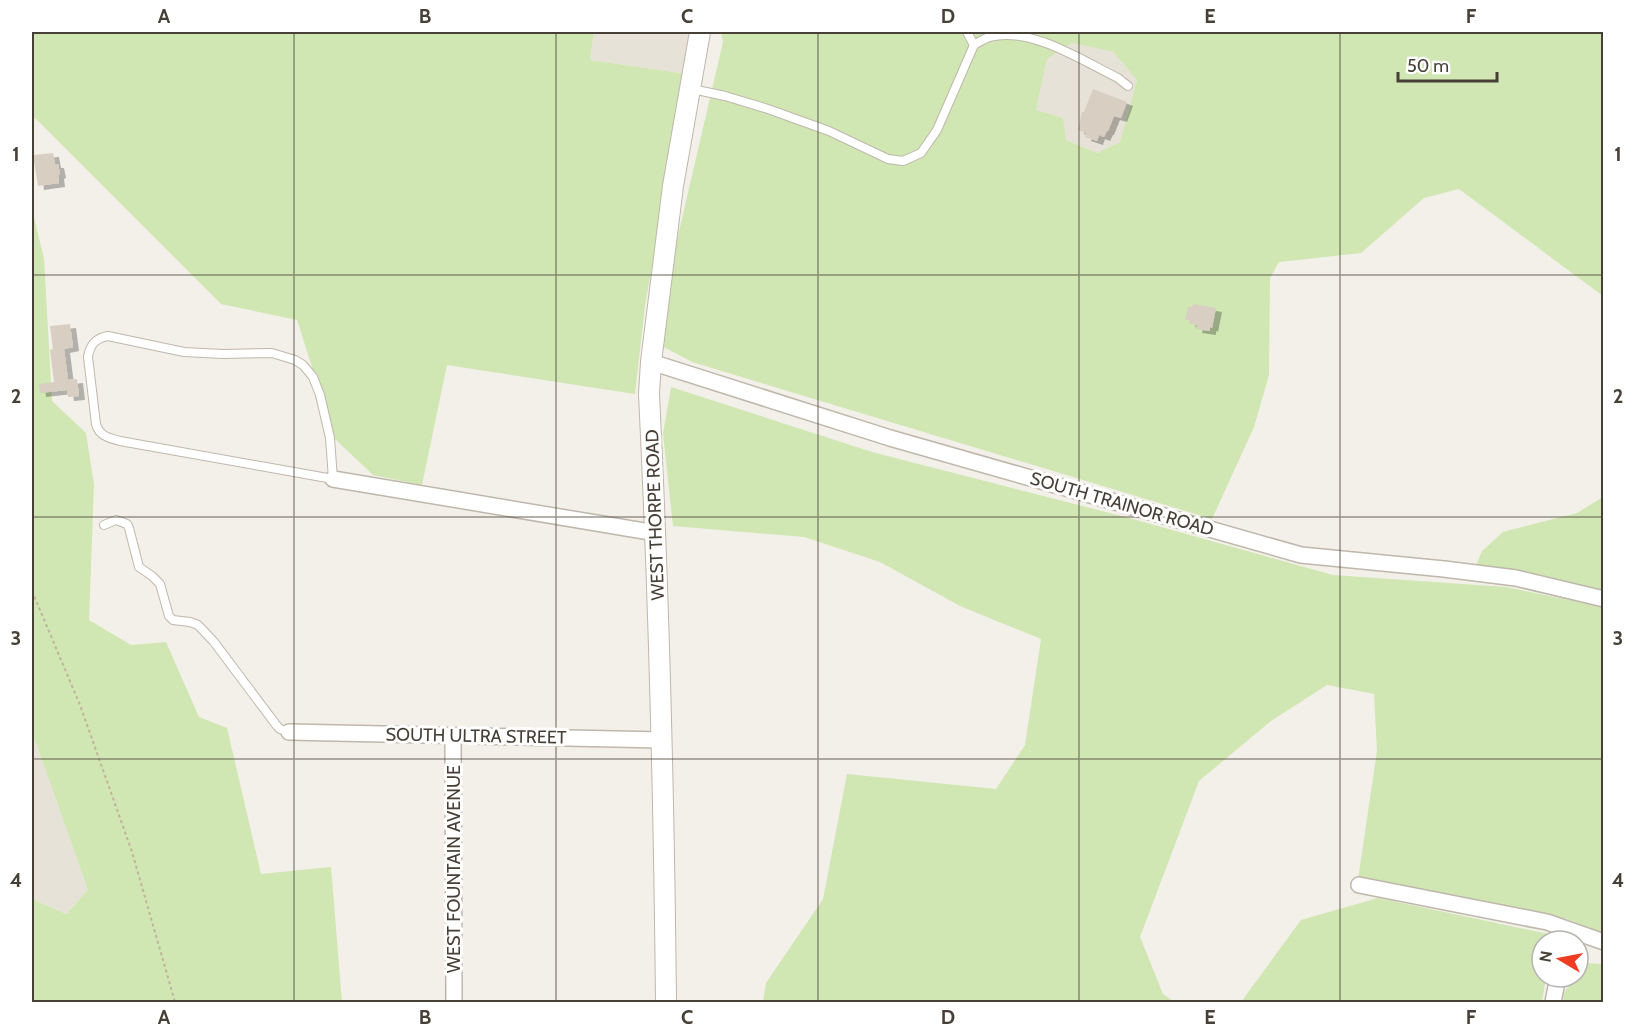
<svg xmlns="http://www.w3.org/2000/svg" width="1635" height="1034" font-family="Cabin,sans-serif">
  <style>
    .residential { fill: #e7e2d7 }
    .green { fill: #d0e6b3; fill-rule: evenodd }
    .building { fill: #d8cec1; filter: url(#shadow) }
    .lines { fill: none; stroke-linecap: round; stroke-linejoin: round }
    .service-casing { stroke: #bfb7ab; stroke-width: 10 }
    .minor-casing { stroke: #bfb7ab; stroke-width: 18 }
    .tertiary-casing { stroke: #bfb7ab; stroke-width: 22 }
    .path { stroke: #c0b39d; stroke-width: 2; stroke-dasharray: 3 3; stroke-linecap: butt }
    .service { stroke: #fff; stroke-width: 8 }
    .minor { stroke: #fff; stroke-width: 15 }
    .tertiary { stroke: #fff; stroke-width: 20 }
    .grid { fill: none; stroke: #474037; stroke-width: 1.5; stroke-opacity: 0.55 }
    .labels { text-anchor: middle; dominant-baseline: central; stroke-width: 6; stroke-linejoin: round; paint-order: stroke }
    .street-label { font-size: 18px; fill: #474037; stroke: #fff }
    .neatline { fill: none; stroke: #474037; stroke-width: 2 }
    .grid-label { font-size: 20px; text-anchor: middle; font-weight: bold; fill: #474037 }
  </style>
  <defs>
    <filter id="shadow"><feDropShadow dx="6" dy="4" stdDeviation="0" flood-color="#0004"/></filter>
  </defs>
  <rect width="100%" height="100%" fill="#f3f0e9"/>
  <g class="residential">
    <path d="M594,32H691L687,74L590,60Z"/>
    <path d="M1072,43L1113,52L1137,80L1120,142L1097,153L1066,140L1036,110L1047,59Z"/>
    <path d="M32,732L88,890L66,914L32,899Z"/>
  </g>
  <g class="green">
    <path d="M32,32H594L590,60L687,74L645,305L635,394L447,365L422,485L373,475L335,439L297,320L221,304L35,118L32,121Z"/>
    <path d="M721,32H1603V296L1459,189L1424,198L1361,253L1279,262L1270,278L1269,375L1254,427L1212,519L692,362L662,346L674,253L723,42ZM1072,43L1113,52L1137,80L1120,142L1097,153L1066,140L1063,118L1036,110L1047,59Z"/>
    <path d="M32,209L44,259L52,401L86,433L94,485L89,620L131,645L166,642L199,717L227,728L261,874L331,867L342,1002H32V899L66,914L88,890L32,732Z"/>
    <path d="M671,387L872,452L1129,518L1333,575L1506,587L1603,607V933L1567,919L1358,879L1377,751L1374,694L1327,685L1271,721L1199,781L1140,937L1163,994L1174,1002H763L766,983L823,899L847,774L996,789L1025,745L1041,639L960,606L880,562L804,537L673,526L663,434Z"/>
    <path d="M1603,497V593L1475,568L1482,551L1503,532L1577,513Z"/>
    <path d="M1378,898L1553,935L1552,941H1542V977H1546L1542,1002H1241L1301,920Z"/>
    <path d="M1584,963L1603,964V1002H1563L1564,993L1575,977H1578V972Z"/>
  </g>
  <g class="building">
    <path d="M1093,89L1127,102L1121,118L1114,116L1108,131H1107L1104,137L1099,135L1097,141L1085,137L1086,133L1078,130L1082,112H1084Z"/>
    <path d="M53,153L55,164H58L60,174L58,175L59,183L38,186L33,155Z"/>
    <path d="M1193,304L1216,308L1212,328L1210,327V331L1196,329L1197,325L1189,323L1190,320H1185L1188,307H1192Z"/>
    <path d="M70,324L73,347L64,349L68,380L77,379L79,396L68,397L67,390L40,393L39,384L54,382L50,350L53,349L50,326Z"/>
  </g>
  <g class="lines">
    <defs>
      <g id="service">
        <path d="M974,45C979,42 985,38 990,37C1030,26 1083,61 1118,78L1128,86"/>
        <path d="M692,89L725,96L768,109L829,131L888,159L903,161L921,153L937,130L974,45L967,32"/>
        <path d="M108,336L184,352L223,354L272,353L295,360L303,365L313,377L320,395L330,438L333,479L120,441C109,438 99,436 96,424L88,357C90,344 96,338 108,336Z"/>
        <path d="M104,525L116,520L127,524L129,528L139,567L152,576L160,584L169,616L173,620L190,622L198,625L214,642L277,726L280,729L289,732"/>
      </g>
      <g id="minor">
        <path d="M651,362L890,438L1301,555L1444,569L1516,578L1604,599"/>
        <path d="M333,479L656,533"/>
        <path d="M289,732L662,740"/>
        <path d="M453,736L454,1002"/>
        <path d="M1359,885L1547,922L1604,942"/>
        <path d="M1553,1002L1558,977"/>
      </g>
      <path id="tertiary" d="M666,1002C664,800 659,597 649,394L651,362L673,186L700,32"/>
    </defs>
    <use href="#service" class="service-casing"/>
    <use href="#minor" class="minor-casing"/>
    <use href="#tertiary" class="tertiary-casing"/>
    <path class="path" d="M32,591L80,705L132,852L175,1002"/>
    <use href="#service" class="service"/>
    <use href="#minor" class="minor"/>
    <use href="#tertiary" class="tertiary"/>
  </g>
  <path class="grid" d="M294,32V1002M556,32V1002M818,32V1002M1079,32V1002M1340,32V1002M32,275H1604M32,517H1604M32,759H1604"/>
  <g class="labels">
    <g class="street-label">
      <text transform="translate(1122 504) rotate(16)">SOUTH TRAINOR ROAD</text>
      <text transform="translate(655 515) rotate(-92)">WEST THORPE ROAD</text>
      <text transform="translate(476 736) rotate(1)">SOUTH ULTRA STREET</text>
      <text transform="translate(454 869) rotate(-90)">WEST FOUNTAIN AVENUE</text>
    </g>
  </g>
  <rect width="1635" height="1034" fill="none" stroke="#ffffff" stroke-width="66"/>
  <g transform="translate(1560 959) rotate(280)"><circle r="28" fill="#ffffff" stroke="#b5b3af" stroke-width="1.5"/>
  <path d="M0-4.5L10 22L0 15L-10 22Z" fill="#f03c23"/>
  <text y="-9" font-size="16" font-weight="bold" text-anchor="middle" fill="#474037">N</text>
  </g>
  <path d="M1398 72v9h99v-9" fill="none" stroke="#474037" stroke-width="3"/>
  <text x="1407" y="72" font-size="18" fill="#474037" stroke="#ffffff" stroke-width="4.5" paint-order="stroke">50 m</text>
  <rect x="33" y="33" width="1569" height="968" class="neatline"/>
  <g class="grid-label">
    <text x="164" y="23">A</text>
    <text x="425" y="23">B</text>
    <text x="687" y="23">C</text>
    <text x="948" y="23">D</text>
    <text x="1210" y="23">E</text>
    <text x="1471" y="23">F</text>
    <text x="16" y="161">1</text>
    <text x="1618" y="161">1</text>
    <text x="16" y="403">2</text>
    <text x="1618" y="403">2</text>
    <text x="16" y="645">3</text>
    <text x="1618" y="645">3</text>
    <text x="16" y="887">4</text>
    <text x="1618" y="887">4</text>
    <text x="164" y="1024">A</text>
    <text x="425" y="1024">B</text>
    <text x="687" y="1024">C</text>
    <text x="948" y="1024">D</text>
    <text x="1210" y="1024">E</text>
    <text x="1471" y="1024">F</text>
  </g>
</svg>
